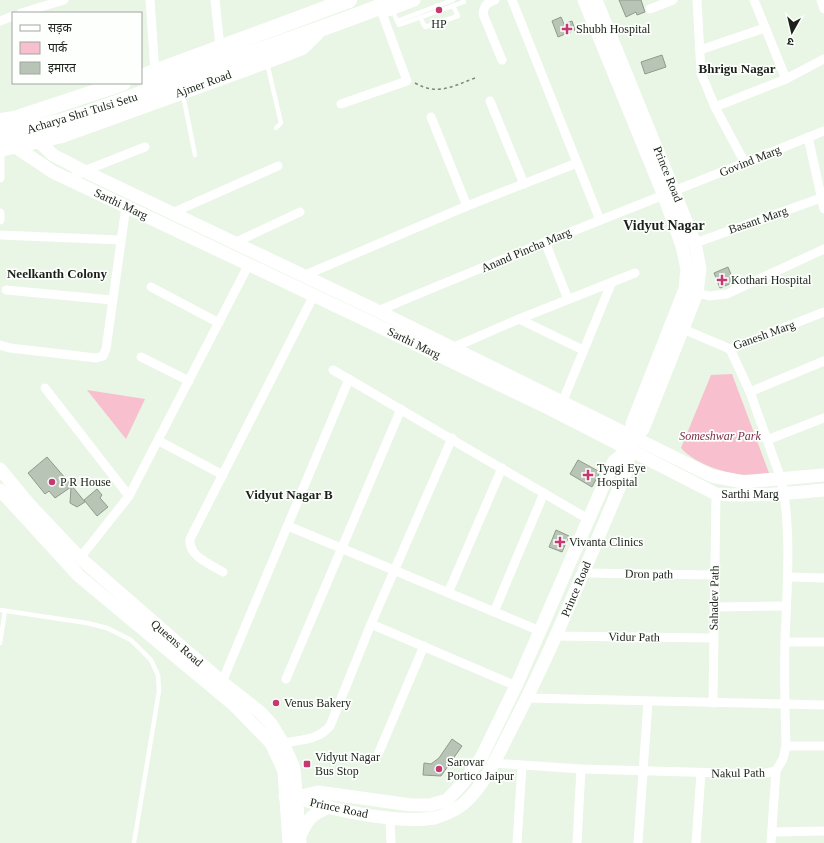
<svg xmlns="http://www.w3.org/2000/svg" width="824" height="843" font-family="'Times New Roman','Noto Sans Devanagari',serif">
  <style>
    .green { fill: #f8bfce }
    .building { fill: #b8c4b5; stroke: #919b8d }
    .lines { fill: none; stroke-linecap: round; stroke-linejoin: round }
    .path { stroke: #81897e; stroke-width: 1.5; stroke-dasharray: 3 3; stroke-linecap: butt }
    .lane { stroke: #fff; stroke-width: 4.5 }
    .street { stroke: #fff; stroke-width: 9 }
    .secondary { stroke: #fff; stroke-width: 13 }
    .highway { stroke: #fff; stroke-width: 16 }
    .poi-dot { fill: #c43970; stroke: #fcfffc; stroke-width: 1.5 }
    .labels { text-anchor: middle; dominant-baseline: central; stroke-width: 3.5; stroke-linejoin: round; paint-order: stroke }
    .poi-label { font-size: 12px; fill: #1c201a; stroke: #fcfffc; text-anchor: start }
    .street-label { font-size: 12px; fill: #1c201a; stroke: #fcfffc }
    .park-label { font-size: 12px; font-style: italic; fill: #7c2e4a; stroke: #fcfffc }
    .neighbourhood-label { font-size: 13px; font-weight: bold; fill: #1c201a; stroke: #fcfffc }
    .quarter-label { font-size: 14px; font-weight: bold; fill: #1c201a; stroke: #fcfffc }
  </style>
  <rect width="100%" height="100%" fill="#e9f5e5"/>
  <g class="green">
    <path d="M732,374L769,473C759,473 747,476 737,474C719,471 693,462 681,448L711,375Z"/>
    <path d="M87,390L145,399L126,439Z"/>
  </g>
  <g class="building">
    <path d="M619,0H641L645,12L637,15L636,12L626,17Z"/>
    <path d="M561,17L564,24L572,21L575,30L558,37L552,21Z"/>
    <path d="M662,55L666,67L645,74L641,62Z"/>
    <path d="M728,267L734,282L720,288L714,273Z"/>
    <path d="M47,457L72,486L85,502L77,507L70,503L71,487L55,498L49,491L45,494L28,473Z"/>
    <path d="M578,460L600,472L592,487L570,474Z"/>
    <path d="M97,489L102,495L100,498L108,507L97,516L84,500Z"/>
    <path d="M556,530L569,536L562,552L549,547Z"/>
    <path d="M452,739L462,746L441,776L423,775L424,763L431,764L439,758Z"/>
  </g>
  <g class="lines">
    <path class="path" d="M415,83C438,96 453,86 475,78"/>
    <g class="lane">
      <path d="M392,9L397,21L453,0"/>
      <path d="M420,17L425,27L458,16L453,6"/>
      <path d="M397,21L399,25L464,2L463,0"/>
      <path d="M267,63L281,123L276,128"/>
      <path d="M183,95L195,155"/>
      <path d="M0,610L87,623L107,628L131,640L151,660L158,675L159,691L134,843"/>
      <path d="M0,643L5,611"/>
    </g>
    <g class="street">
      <path d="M150,0L155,72"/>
      <path d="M215,0L220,47"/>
      <path d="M495,0C487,3 484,5 483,14L502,60"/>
      <path d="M512,0L600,220"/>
      <path d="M697,0L701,73L715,107L745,163"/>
      <path d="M754,0L786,79"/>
      <path d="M821,0L824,9"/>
      <path d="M650,9L673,0"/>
      <path d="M21,13L64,0"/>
      <path d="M0,21L13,16"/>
      <path d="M700,50L765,28"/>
      <path d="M490,101L524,184"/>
      <path d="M341,104L407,81L382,13"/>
      <path d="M715,107L786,79L824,59"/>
      <path d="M431,117L467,206"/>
      <path d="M808,137L824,209"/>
      <path d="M0,178V149"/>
      <path d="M69,180L84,171L145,147"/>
      <path d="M0,213V220"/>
      <path d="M172,213L278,166"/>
      <path d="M0,235L120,240"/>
      <path d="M545,242L568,299"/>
      <path d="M234,243L300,212"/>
      <path d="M695,243L821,198"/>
      <path d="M303,276L467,206L577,163"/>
      <path d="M151,287L219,323"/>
      <path d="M6,290L112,300"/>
      <path d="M697,293L709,296L727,294L824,249"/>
      <path d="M378,311C526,248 676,191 824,131"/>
      <path d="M519,319L583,350"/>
      <path d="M683,329L730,349L824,312"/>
      <path d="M0,345L10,348L96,358L103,356L106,349L126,206"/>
      <path d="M452,348L519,319L635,273"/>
      <path d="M141,357L189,381"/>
      <path d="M333,370L588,519"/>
      <path d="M45,388L129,496"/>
      <path d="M750,392L824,361"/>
      <path d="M562,403L611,284"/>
      <path d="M767,440L824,418"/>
      <path d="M159,441L223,475"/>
      <path d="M288,526L540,631"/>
      <path d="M80,558L129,496L249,264"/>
      <path d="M223,572C210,564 188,556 190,539L314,295"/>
      <path d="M583,573L715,575"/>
      <path d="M788,577L824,578"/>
      <path d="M448,593L502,468"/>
      <path d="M714,607L786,606"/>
      <path d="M494,612L544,493"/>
      <path d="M371,624L516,686"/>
      <path d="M555,636L713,638"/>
      <path d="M785,642H824"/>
      <path d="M286,679L401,409"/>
      <path d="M222,682L349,379"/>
      <path d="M527,698L824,705"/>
      <path d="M713,703L716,494"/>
      <path d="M283,743C301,740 318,740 330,726L371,624L452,438"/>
      <path d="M786,746H824"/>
      <path d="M379,752L424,646"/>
      <path d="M493,763L581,769L760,774L776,771L783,759L786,746C785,711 784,675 785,640C787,590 792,527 781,479L750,392L730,349"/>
      <path d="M390,819L391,843"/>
      <path d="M772,832L824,831"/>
      <path d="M517,843L522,766"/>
      <path d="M577,843L581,769"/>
      <path d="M638,843L648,702"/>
      <path d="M696,843L701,773"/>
      <path d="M771,843L776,771"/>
    </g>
    <g class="secondary">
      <path d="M584,0L664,196L682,246L687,269L685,289L632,424L633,438"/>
      <path d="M388,10L414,0"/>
      <path d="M32,135L53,155L84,171L378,311L712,476L743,482L824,475"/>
      <path d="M8,142L53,172L372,323L550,409L716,494C752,497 788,493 824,490"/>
      <path d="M0,469L28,503L80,558L222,682L260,712L271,724L283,743L294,768L300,843"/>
      <path d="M0,490L79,576L234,705L271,743L284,771L289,843"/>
      <path d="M285,797H297L318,792L411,805H430L447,800L463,783L481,758L516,686L614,461L628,450"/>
      <path d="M297,797C329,810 399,824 434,818C440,817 450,812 456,809C480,795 497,757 509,733C554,647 590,556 628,467C628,449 629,442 643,429L697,293L700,269L695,243L596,0"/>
      <path d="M300,836C308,818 312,814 330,807"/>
    </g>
    <g class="highway">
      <path d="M141,77L349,0"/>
      <path d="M0,121L14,119L123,83"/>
      <path d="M0,135C72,124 139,94 207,69C270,46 335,25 397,0"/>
      <path d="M0,149L62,135L266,61L302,47L317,32"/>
    </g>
  </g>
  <g class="poi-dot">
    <circle cx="439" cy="10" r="4"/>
    <path d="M565 23h4v4h4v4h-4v4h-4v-4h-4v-4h4z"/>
    <path d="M720 274h4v4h4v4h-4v4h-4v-4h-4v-4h4z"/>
    <path d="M586 469h4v4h4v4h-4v4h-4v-4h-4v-4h4z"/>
    <circle cx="52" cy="482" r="4"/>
    <path d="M558 536h4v4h4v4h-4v4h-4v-4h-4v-4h4z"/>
    <circle cx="276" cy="703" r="4"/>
    <rect x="303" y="760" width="8" height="8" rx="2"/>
    <circle cx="439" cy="769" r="4"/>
  </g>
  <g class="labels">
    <g class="poi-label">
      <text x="439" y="24" text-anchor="middle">HP</text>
      <text x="576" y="29">Shubh Hospital</text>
      <text x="731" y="280">Kothari Hospital</text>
      <text x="597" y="468">Tyagi Eye<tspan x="597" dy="14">Hospital</tspan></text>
      <text x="60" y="482">P R House</text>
      <text x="569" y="542">Vivanta Clinics</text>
      <text x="284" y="703">Venus Bakery</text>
      <text x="315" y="757">Vidyut Nagar<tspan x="315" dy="14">Bus Stop</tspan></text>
      <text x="447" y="762">Sarovar<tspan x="447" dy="14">Portico Jaipur</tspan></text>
    </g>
    <g class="street-label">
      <text transform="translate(203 84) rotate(-20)">Ajmer Road</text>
      <text transform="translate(82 113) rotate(-17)">Acharya Shri Tulsi Setu</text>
      <text transform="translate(750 161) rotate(-22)">Govind Marg</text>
      <text transform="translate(668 174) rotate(68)">Prince Road</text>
      <text transform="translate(121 204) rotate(25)">Sarthi Marg</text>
      <text transform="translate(758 220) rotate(-19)">Basant Marg</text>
      <text transform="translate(526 250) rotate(-23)">Anand Pincha Marg</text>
      <text transform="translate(764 335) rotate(-20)">Ganesh Marg</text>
      <text transform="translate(414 343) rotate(26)">Sarthi Marg</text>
      <text x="750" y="494">Sarthi Marg</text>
      <text transform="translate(649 574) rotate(1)">Dron path</text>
      <text transform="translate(576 589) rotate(-67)">Prince Road</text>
      <text transform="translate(714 598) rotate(-89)">Sahadev Path</text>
      <text transform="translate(634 637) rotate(1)">Vidur Path</text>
      <text transform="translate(177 643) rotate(41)">Queens Road</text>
      <text transform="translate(738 773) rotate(-1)">Nakul Path</text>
      <text transform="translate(339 808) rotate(12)">Prince Road</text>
    </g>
    <g class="park-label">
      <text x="720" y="436">Someshwar Park</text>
    </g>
    <g class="neighbourhood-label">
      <text x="737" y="68">Bhrigu Nagar</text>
      <text x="57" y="273">Neelkanth Colony</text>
      <text x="289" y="494">Vidyut Nagar B</text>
    </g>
    <g class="quarter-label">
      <text x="664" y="225">Vidyut Nagar</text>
    </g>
  </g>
  <rect x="12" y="12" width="130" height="72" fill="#fcfffc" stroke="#a2a6a2"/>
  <rect x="20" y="25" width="20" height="6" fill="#ffffff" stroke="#a2a6a2"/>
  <text x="48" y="32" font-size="12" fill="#1c201a">सड़क</text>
  <rect x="20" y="42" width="20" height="12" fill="#f8bfce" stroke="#a2a6a2"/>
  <text x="48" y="52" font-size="12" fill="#1c201a">पार्क</text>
  <rect x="20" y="62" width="20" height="12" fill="#b8c4b5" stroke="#a2a6a2"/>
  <text x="48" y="72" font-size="12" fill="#1c201a">इमारत</text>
  <g transform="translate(792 32) rotate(188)" stroke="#fcfffc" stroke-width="3" paint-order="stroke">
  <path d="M0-3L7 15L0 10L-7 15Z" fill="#1c201a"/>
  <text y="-6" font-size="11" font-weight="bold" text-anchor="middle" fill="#1c201a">उ</text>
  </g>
</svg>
